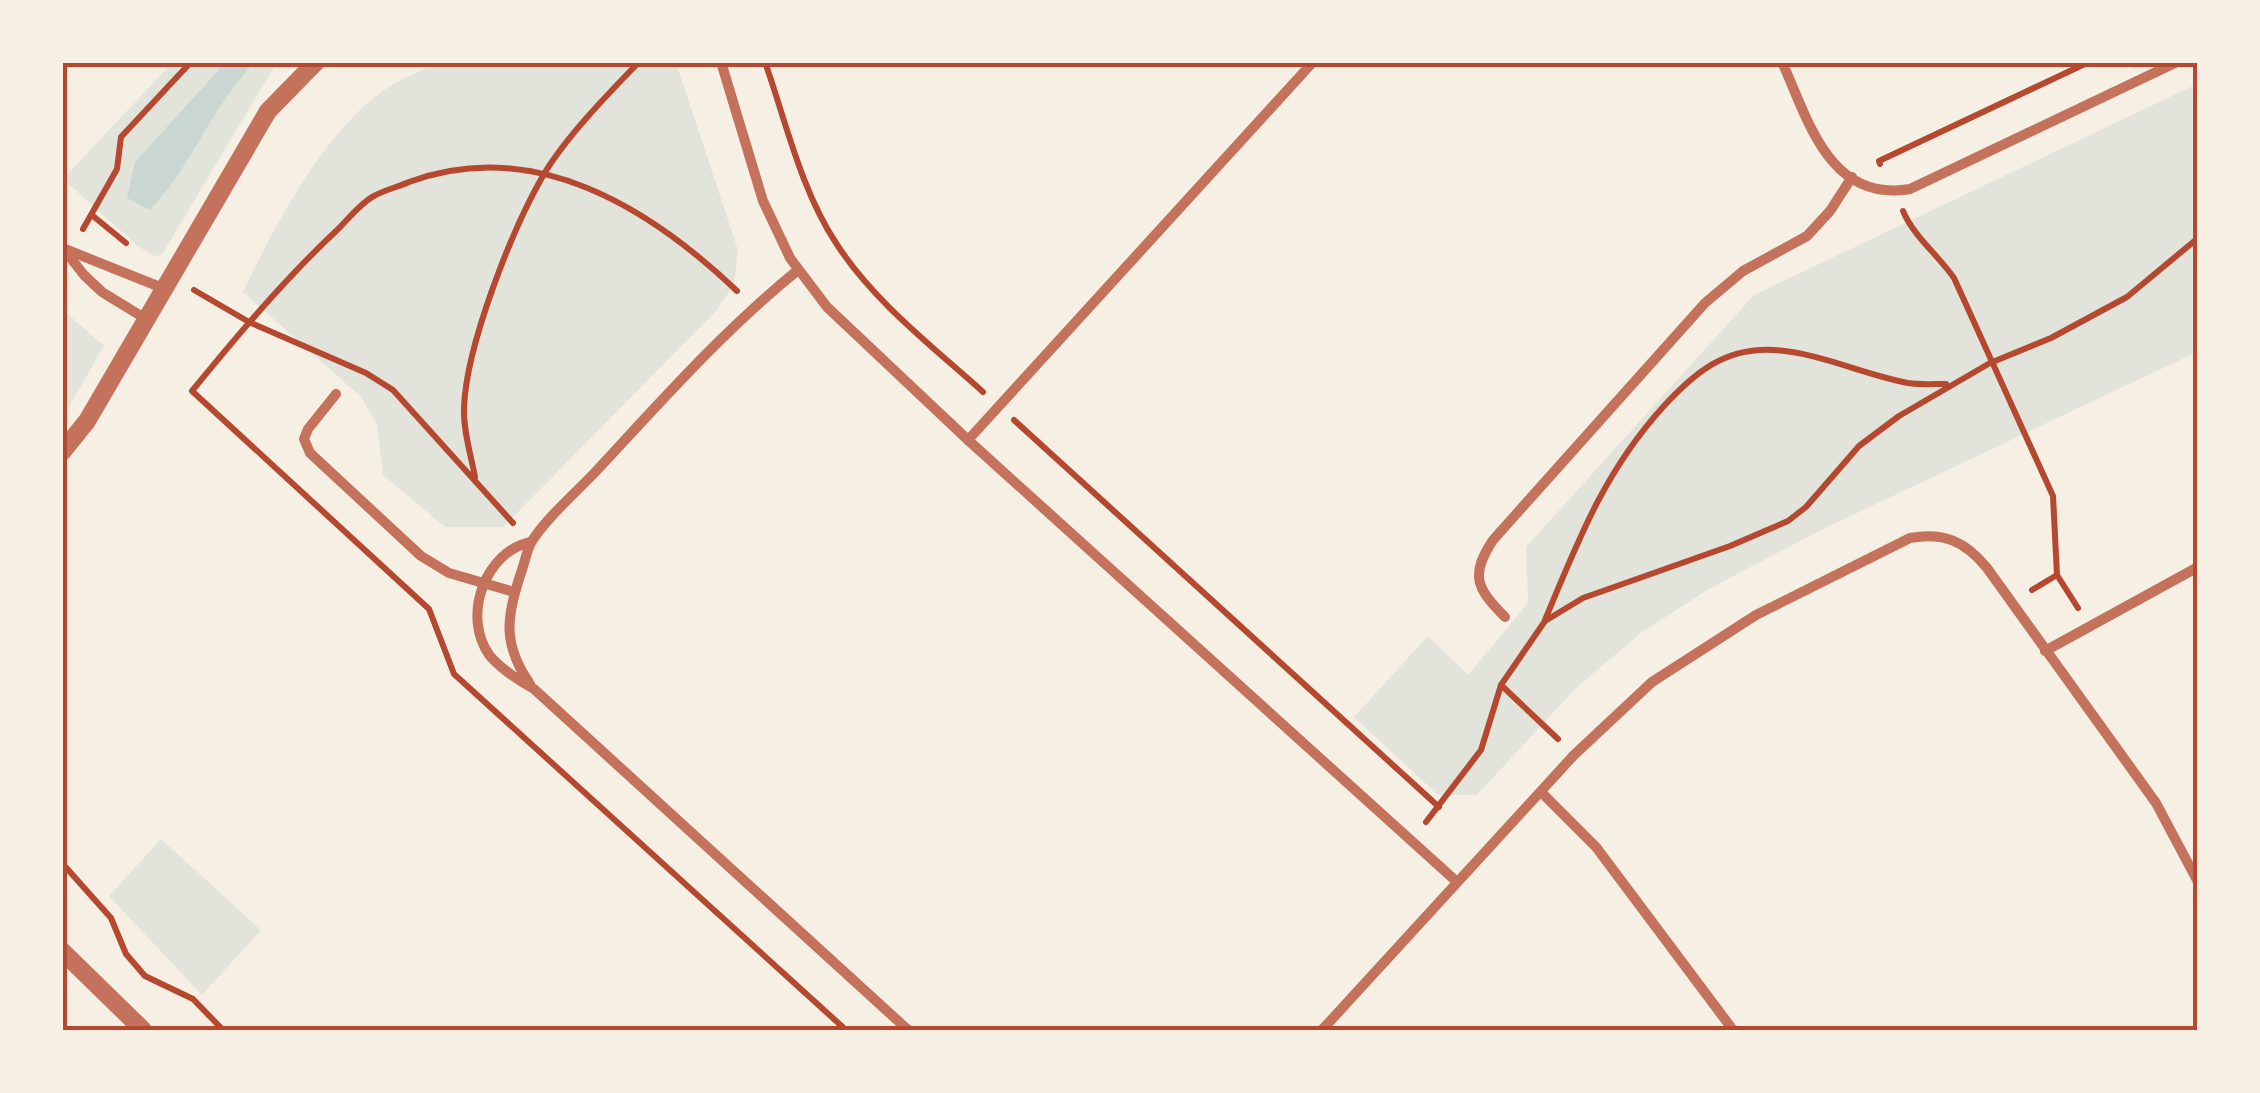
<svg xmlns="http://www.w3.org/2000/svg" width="2260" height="1093" font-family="'Archivo Narrow',sans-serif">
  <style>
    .green { fill: #e2e4dc }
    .water { fill: #c9d6d2 }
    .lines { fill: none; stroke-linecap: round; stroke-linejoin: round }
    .path { stroke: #b5482f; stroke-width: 6 }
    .minor { stroke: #c5725c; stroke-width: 10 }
    .tertiary { stroke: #c5725c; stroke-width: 18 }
    .neatline { fill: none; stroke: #b5482f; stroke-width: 4 }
  </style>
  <rect width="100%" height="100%" fill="#f6efe4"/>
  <g class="green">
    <path d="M172,63H280L274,67L163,253L155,257L138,246L63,179Z"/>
    <path d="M438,63H676L738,250L734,285L715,312L503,527H445L383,475L377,424L361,397L243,292C274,227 323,133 383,91C399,79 420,72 438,63Z"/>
    <path d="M2197,84V352L1821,530L1709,589L1642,632L1576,688L1477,795H1438L1354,717L1428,636L1468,675L1528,603L1526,547L1754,295Z"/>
    <path d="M63,310L104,346L63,417Z"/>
    <path d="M161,839L261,930L202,995L109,896Z"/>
  </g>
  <path class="water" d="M226,62L254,63C212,106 192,166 150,210L127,198L135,162Z"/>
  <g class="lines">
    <g class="path">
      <path d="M765,62C786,122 801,190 836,243C873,301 932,346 983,392"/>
      <path d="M1880,164L1879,161L2089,62"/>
      <path d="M1903,211C1914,237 1938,255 1954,278L2053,496L2057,575L2078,608"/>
      <path d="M93,216L126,243"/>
      <path d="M83,229L117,169L121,137L191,62"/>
      <path d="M194,290L249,322L366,373L393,390L513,523"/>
      <path d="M737,291C649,207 533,136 409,182C398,187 384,190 374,196C359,204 347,221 335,232C283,281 237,336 192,391L429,609L454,674L846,1030"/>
      <path d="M1014,420L1439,807"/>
      <path d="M475,477C471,455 463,430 464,408C466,346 512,229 544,174C566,137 608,94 639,62"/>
      <path d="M2032,590L2057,575"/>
      <path d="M1545,620C1578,541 1604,472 1663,407C1694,373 1725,347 1774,350C1820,353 1862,374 1908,383C1920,385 1934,384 1946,384"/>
      <path d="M1501,685L1558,739"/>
      <path d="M1426,822L1481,750L1501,685L1545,621L1583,598L1730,546L1788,521L1806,507L1859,446L1899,416L1990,363L2051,338L2127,297L2198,238"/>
      <path d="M62,863L111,918L126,954L145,976L193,999L223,1030"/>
    </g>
    <g class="minor">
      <path d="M721,62L763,201L790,258L827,307L968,440L1457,882"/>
      <path d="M1782,62C1808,119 1829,203 1910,189L2177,62"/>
      <path d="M62,247L84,275L102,292L146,319"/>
      <path d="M65,249L165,289"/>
      <path d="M336,394L308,429L304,439L310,453L421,556L449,573L514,592"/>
      <path d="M968,440L1313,62"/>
      <path d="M531,542C485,551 461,617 490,656C502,670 518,680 534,689L908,1030"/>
      <path d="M1505,617C1476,588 1470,575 1493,540L1705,303L1743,271L1807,236L1830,211L1852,177"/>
      <path d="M2045,651L2198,567"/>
      <path d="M530,684C502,644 506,616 522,570C525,561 527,549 532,541C547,517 579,490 599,468C663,399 725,329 798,270"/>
      <path d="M1541,792L1596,847L1733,1030"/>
      <path d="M1322,1030L1574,755L1652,682L1756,615L1910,538C1944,532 1965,541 1987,568L2156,803L2198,882"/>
    </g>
    <g class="tertiary">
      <path d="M62,452L87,421L268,111L316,62"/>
      <path d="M62,951L143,1030"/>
    </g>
  </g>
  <rect width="2260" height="1093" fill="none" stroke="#f6efe4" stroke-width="130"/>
  <rect x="65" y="65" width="2130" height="963" class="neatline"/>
</svg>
